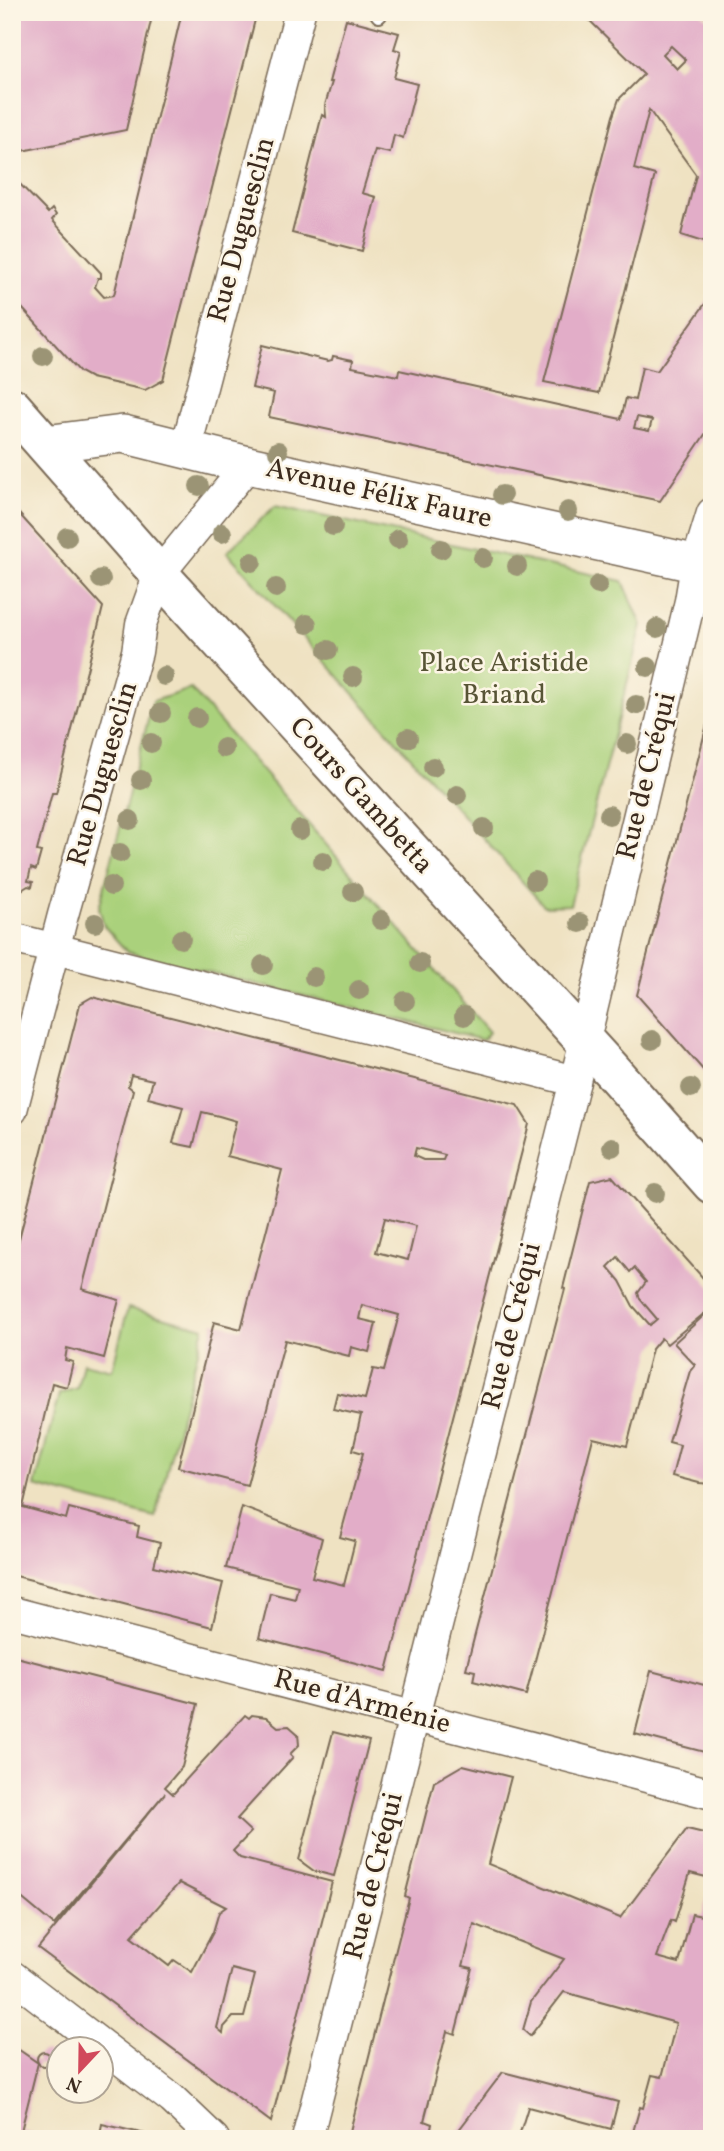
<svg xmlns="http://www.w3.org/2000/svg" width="724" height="2151" font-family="Vollkorn,serif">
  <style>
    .green { fill: #aad17b; stroke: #727e4c; stroke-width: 2 }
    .building { fill: #e2adc8; fill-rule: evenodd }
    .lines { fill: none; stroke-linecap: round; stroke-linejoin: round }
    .service-casing { stroke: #7a6a57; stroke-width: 18 }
    .minor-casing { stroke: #7a6a57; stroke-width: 33 }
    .tertiary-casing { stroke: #7a6a57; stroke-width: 40 }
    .primary-casing { stroke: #7a6a57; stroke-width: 42 }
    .service { stroke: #fff; stroke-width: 14 }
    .minor { stroke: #fff; stroke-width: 30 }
    .tertiary { stroke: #fff; stroke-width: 37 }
    .primary { stroke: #fff; stroke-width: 38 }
    .tree { fill: #9b9474 }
    .labels { text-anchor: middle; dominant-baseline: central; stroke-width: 5; stroke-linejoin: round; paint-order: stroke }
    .street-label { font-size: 28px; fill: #3b2a1e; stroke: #fcf5e5 }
    .park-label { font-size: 28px; fill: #575435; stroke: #fcf5e5 }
  </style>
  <rect width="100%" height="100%" fill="#fcf5e5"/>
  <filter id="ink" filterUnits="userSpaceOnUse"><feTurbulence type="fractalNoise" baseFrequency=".0143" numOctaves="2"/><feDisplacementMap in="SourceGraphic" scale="14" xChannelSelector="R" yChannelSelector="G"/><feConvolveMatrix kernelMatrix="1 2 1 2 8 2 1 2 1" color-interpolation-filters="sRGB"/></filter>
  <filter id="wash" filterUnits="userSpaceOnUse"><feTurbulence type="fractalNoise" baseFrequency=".00686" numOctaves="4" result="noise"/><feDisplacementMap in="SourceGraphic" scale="28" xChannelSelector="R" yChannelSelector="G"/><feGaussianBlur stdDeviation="1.57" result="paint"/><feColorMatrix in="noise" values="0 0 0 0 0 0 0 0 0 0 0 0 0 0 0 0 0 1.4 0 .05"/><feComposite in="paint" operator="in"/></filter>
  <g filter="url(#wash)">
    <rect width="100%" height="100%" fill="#efe2c2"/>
    <g class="green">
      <path d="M275,506L623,581L642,625L570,905L544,906L227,552Z"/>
      <path d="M191,689L489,1032L483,1040L127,952L104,926L99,908L153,701Z"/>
      <path d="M128,1308L204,1328L155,1517L35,1486L59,1394L77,1388L83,1363L112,1370Z"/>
    </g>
    <g id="blocks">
      <g class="building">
        <path d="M12,12H153L126,130L12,153Z"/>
        <path d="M182,12H257L163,380L145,390L91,378L80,372L12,297V176L48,213L52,209L56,215L52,220L101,273V278H98L95,287L104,297L114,295Z"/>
        <path d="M581,12H700L712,23V245L681,235L696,175L649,110L634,169L655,175L599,393L544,382L613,116L619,99L644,74ZM671,46L686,60L677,69L663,54Z"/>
        <path d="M346,19L399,33L394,49L401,51L394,78L417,84L403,138L394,135L390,153L375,150L362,193L376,197L362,251L292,233L322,115L326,117L325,105L332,82H329Z"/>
        <path d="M712,294V424L660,501L269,417L274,393L252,388L262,345L328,361L332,360L333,356L353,360L352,367L398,376L399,370L621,419L626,398L635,400L642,367L657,371ZM637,417L652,420L649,431L634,428Z"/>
        <path d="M12,506L103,607L56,793H52L37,851L41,852L36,870L31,868L28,881L33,882L32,887L28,886L12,896Z"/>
        <path d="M711,709H712V1080L637,995Z"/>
        <path d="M92,997L517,1105L529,1124L387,1671L259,1638L270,1593L295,1599L298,1586L226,1568L242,1507L322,1538L312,1577L344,1585L355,1541L340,1537L363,1453L353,1450L361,1415L333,1409L337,1393L365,1399L373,1369L384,1371L399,1315L362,1305L359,1319L376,1323L369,1352L351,1347L349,1356L285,1340L247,1485L178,1467L214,1322L241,1329L282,1170L227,1156L236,1121L219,1116L202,1112L193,1147L173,1143L183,1107L148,1098L153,1080L131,1075L128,1086L133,1090L82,1289L119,1300L104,1358L67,1348L65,1360L73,1362L67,1387L52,1383L23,1507L66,1519L69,1508L139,1526L137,1537L160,1543L154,1566L223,1583L212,1627L12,1575V1266L80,1004ZM416,1148L445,1155L443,1160H423L414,1156ZM385,1218L416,1226L408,1260L376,1252Z"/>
        <path d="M612,1176L712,1288V1307L667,1344L661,1338L652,1349L627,1446L593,1438L526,1695L473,1681L475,1671L466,1669L565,1289L563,1288L590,1181ZM618,1257L630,1272L634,1268L646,1282L638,1293L640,1299L657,1319L650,1325L633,1306L620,1281L608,1267Z"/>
        <path d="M712,1308V1484L699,1483L672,1476L680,1445L669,1442L690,1371L695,1365L674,1343Z"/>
        <path d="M12,1656L198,1704L182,1767L165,1787L173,1794L245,1715L249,1718L252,1715L266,1717L278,1727L289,1726L298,1734L299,1745L290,1754L293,1757L237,1819L251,1832L233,1851L240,1858L332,1882L271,2122L38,1948L165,1793L54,1925L12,1890ZM179,1883L226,1907L219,1912L213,1932L192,1972L174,1960L169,1966L131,1937ZM232,1969L255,1975L244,2017H233L224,2027L223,2033L217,2028Z"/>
        <path d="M651,1671L712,1687V1754L635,1734Z"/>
        <path d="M333,1732L369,1741L334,1876L314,1871L299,1860Z"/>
        <path d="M463,1765L511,1777L488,1864L620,1918L687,1829L712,1835V1866L709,1865L706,1877L690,1873L675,1922L671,1920L657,1957L679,1963L692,1914L702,1916L712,1880V2139H631L640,2107L643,2108L652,2075L662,2077L676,2023L564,1992L530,2036L523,2030L531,2002L564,1959L474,1924L463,1966L472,1968L455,2034L447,2031L424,2121L432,2124L429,2139H348L409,1898L405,1896L434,1782Z"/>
        <path d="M12,2045L38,2063L21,2131L33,2134L32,2139H12Z"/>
        <circle cx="44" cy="2059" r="7"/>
        <path d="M503,2072L618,2102L611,2129L528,2107L518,2139H452Z"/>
        <path d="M102,2124L154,2136L153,2139H99Z"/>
      </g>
    </g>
  </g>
  <g filter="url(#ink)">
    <use href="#blocks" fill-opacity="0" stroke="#7a6a57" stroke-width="2"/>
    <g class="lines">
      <defs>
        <path id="service" d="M377,12L379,15"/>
        <g id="minor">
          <path d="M186,448L300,12"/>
          <path d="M12,938L575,1081"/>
          <path d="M12,1110L63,915L137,652L141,624L159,574L248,465"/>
          <path d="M12,1612L712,1794"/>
          <path d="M12,1976L172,2099L214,2139"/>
          <path d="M307,2139L575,1081L690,601L696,565L712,513"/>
        </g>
        <path id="tertiary" d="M45,444L123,434L248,465L712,567"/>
        <path id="primary" d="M12,407L159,574L612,1071L712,1184"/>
      </defs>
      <use href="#service" class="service-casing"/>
      <use href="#minor" class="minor-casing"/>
      <use href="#tertiary" class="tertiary-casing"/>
      <use href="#primary" class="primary-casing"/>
      <use href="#service" class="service"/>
      <use href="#minor" class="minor"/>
      <use href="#tertiary" class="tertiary"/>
      <use href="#primary" class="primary"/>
    </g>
    <g class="tree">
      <circle cx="43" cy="356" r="10"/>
      <circle cx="278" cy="451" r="10"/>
      <circle cx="199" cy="486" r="10"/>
      <circle cx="502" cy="495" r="10"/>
      <circle cx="568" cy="511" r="10"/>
      <circle cx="333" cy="526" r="10"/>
      <circle cx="222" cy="533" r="10"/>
      <circle cx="67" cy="537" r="10"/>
      <circle cx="398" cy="539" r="10"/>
      <circle cx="441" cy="549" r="10"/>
      <circle cx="483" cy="558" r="10"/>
      <circle cx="252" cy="562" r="10"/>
      <circle cx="517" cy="566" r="10"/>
      <circle cx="101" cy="579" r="10"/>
      <circle cx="598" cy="585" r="10"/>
      <circle cx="276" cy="588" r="10"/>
      <circle cx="307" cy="624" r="10"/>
      <circle cx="657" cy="628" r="10"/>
      <circle cx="328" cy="650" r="10"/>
      <circle cx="648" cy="667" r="10"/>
      <circle cx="164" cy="676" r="10"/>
      <circle cx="353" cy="677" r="10"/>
      <circle cx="636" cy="705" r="10"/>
      <circle cx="161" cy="713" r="10"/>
      <circle cx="197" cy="718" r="10"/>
      <circle cx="408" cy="738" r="10"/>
      <circle cx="151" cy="743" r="10"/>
      <circle cx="627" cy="744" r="10"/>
      <circle cx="224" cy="748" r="10"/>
      <circle cx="433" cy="767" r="10"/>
      <circle cx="141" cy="780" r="10"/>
      <circle cx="457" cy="795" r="10"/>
      <circle cx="609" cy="815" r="10"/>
      <circle cx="130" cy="820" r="10"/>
      <circle cx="484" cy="828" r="10"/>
      <circle cx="300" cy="830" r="10"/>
      <circle cx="120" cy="853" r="10"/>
      <circle cx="323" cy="861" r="10"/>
      <circle cx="535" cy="881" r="10"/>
      <circle cx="111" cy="886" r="10"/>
      <circle cx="353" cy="892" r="10"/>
      <circle cx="381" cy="920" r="10"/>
      <circle cx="95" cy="923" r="10"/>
      <circle cx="580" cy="923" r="10"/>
      <circle cx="181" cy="939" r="10"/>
      <circle cx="420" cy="963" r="10"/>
      <circle cx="263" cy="965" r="10"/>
      <circle cx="314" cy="977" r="10"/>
      <circle cx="359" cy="990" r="10"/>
      <circle cx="405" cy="1001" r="10"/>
      <circle cx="464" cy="1016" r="10"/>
      <circle cx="652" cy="1040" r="10"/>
      <circle cx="691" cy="1088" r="10"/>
      <circle cx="612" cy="1147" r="10"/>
      <circle cx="655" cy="1193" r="10"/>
    </g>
  </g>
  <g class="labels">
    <g class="street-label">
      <text transform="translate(242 230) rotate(-75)">Rue Duguesclin</text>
      <text transform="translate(379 494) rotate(13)">Avenue Félix Faure</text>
      <text transform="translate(103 774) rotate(-74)">Rue Duguesclin</text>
      <text transform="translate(647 776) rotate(-76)">Rue de Créqui</text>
      <text transform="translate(361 796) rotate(48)">Cours Gambetta</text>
      <text transform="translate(512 1326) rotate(-76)">Rue de Créqui</text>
      <text transform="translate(362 1702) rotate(15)">Rue d’Arménie</text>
      <text transform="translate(374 1876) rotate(-76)">Rue de Créqui</text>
    </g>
    <g class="park-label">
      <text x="504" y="663">Place Aristide<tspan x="504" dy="32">Briand</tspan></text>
    </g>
  </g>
  <rect width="724" height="2151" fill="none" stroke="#fcf5e5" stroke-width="42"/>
  <g transform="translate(80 2070) rotate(202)"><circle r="33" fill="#fcf5e5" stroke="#afa495" stroke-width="2"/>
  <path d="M0-5L12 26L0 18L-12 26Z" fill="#d1495b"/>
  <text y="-10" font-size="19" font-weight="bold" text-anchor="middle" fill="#3b2a1e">N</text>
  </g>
</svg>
